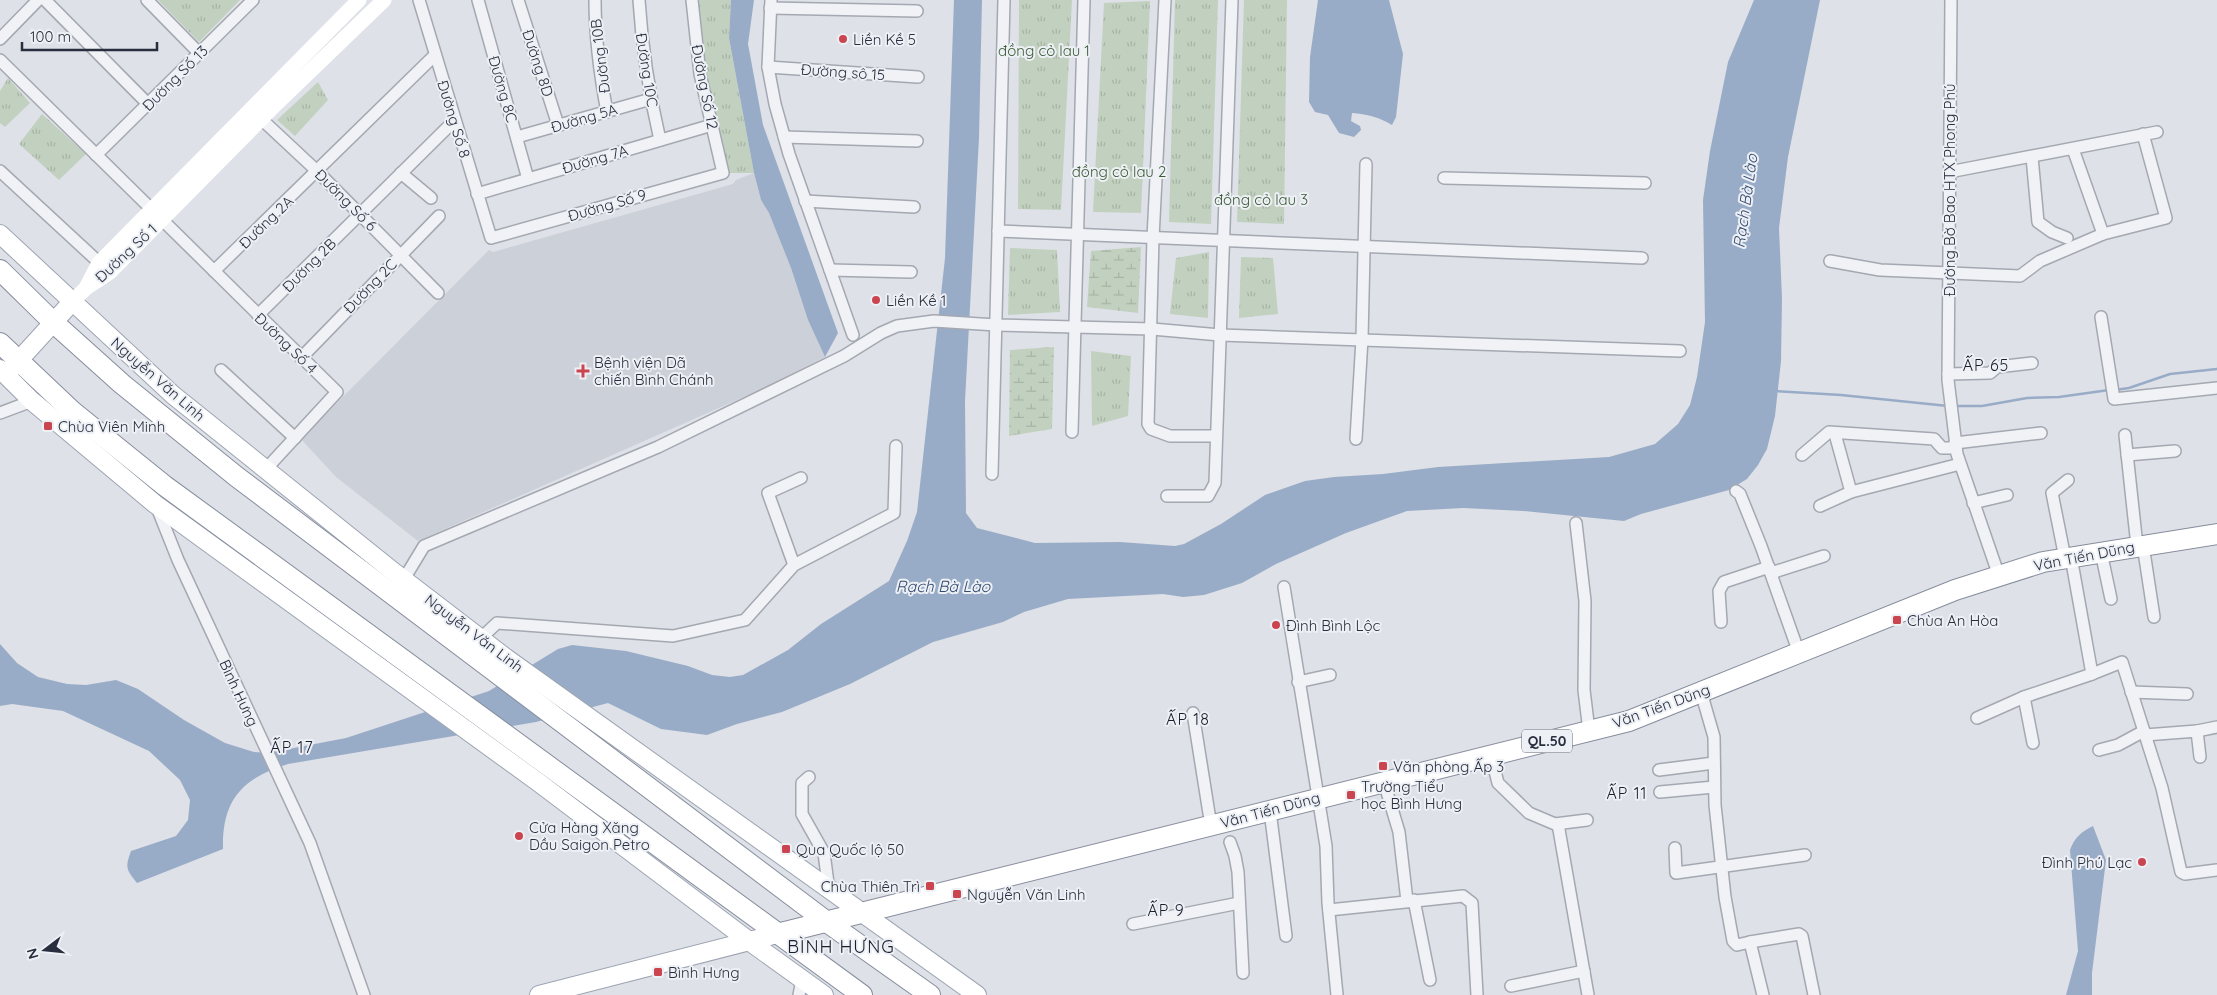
<svg xmlns="http://www.w3.org/2000/svg" width="2217" height="995" font-family="Quicksand,sans-serif">
  <style>
    .built { fill: #ccd0d9 }
    .grass { fill: url(#grass-tufts) }
    .wetland { fill: url(#wetland-marsh) }
    .water { fill: #99acc7 }
    .lines { fill: none; stroke-linecap: round; stroke-linejoin: round }
    .stream { stroke: #99acc7; stroke-width: 2.5 }
    .street-casing { stroke: #a4a8b1; stroke-width: 14 }
    .primary-casing { stroke: #9da5b3; stroke-width: 20 }
    .highway-casing { stroke: #868d9d; stroke-width: 22 }
    .street { stroke: #f0f2f6; stroke-width: 11 }
    .secondary { stroke: #fff; stroke-width: 15 }
    .primary { stroke: #fff; stroke-width: 18 }
    .highway { stroke: #fff; stroke-width: 20 }
    .poi-dot { fill: #cb4550; stroke: #edf0f5; stroke-width: 2 }
    .labels { text-anchor: middle; dominant-baseline: central; stroke-width: 4; stroke-linejoin: round; paint-order: stroke }
    .shield { fill: #edf0f5; stroke: #636875; stroke-width: 1 }
    .shield-label { font-size: 14px; font-weight: bold; fill: #282e3e }
    .poi-label { font-size: 15px; fill: #282e3e; stroke: #edf0f5; text-anchor: start }
    .park-label { font-size: 15px; fill: #3a5935; stroke: #edf0f5 }
    .street-label { font-size: 15px; fill: #282e3e; stroke: #edf0f5 }
    .water-label { font-size: 16px; font-style: italic; fill: #334a70; stroke: #edf0f5 }
    .neighbourhood-label { font-size: 16px; letter-spacing: 1px; fill: #1a1f2e; stroke: #edf0f5 }
    .quarter-label { font-size: 18px; letter-spacing: 1px; fill: #1a1f2e; stroke: #edf0f5 }
  </style>
  <defs>
    <pattern id="grass-tufts" width="24" height="20" patternUnits="userSpaceOnUse" patternTransform="scale(1.25)"><rect width="24" height="20" fill="#c2d1bf"/><path d="M3 7l-1-3M5 7V3M7 7l1-3M15 17l-1-3M17 17v-4M19 17l1-3" fill="none" stroke="#a7b4a5"/></pattern>
    <pattern id="wetland-marsh" width="20" height="14" patternUnits="userSpaceOnUse" patternTransform="scale(1.25)"><rect width="20" height="14" fill="#c2d1bf"/><path d="M1 5h8M5 5V1M11 12h8M15 12V8" fill="none" stroke="#a7b4a5"/></pattern>
  </defs>
  <rect width="100%" height="100%" fill="#dee1e7"/>
  <path class="built" d="M754,173L761,200L769,213L791,268L808,320L825,357L771,385L418,541L336,477L301,439L489,250L493,252L733,184L736,180Z"/>
  <g class="grass">
    <path d="M158,0H240L199,42Z"/>
    <path d="M692,0H731L729,38L754,173H723Z"/>
    <path d="M1019,0H1072L1061,210L1018,209Z"/>
    <path d="M1175,0H1218L1211,224L1169,222Z"/>
    <path d="M1244,0H1287L1284,224L1237,222Z"/>
    <path d="M1150,1L1141,213L1093,212L1104,3Z"/>
    <path d="M8,78L30,103L5,127L0,123V91Z"/>
    <path d="M318,82L328,100L295,136L277,120Z"/>
    <path d="M42,114L86,154L59,180L19,144Z"/>
    <path d="M1010,248L1057,250L1060,312L1008,315Z"/>
    <path d="M1209,252L1208,318L1170,314L1176,258Z"/>
    <path d="M1241,257L1273,258L1278,314L1239,318Z"/>
    <path d="M1091,351L1131,356L1128,416L1092,426Z"/>
  </g>
  <g class="wetland">
    <path d="M1141,247L1138,313L1087,307L1091,251Z"/>
    <path d="M1054,347L1052,429L1009,436L1010,350Z"/>
  </g>
  <g class="water">
    <path d="M731,0H754L748,44L763,125L838,333L825,357L808,320L791,268L769,213L761,200L754,173L729,38Z"/>
    <path d="M954,0H982L979,138L965,401L966,513L977,528L1035,543L1120,542L1175,546L1184,544L1221,524L1265,495L1305,481L1334,477L1383,474L1438,467L1609,457L1655,444L1678,424L1690,405L1697,377L1705,322L1703,200L1710,151L1728,62L1754,0H1820L1788,157L1779,228L1782,298L1781,361L1775,416L1767,449L1758,465L1747,479L1729,490L1641,514L1624,521L1523,511L1463,508L1407,511L1346,533L1276,564L1242,583L1204,595L1183,597L1163,594L1068,599L1024,612L1003,622L933,642L850,684L782,712L737,724L707,735L661,729L608,703L536,722L288,764C242,778 222,800 223,849L137,883C126,869 125,868 131,851L176,836L188,820L190,800L180,780L149,751L63,711L12,704L0,706V644L17,663L38,677L67,684L86,685L116,680L138,689L184,720L225,743L254,752L268,753L346,738L489,691L558,649L572,645L626,651L688,666L712,675L730,677L743,675L788,650L821,624L889,581L907,541L917,512L945,258Z"/>
    <path d="M1318,0H1389L1403,54L1396,117L1392,125C1379,117 1367,114 1352,113L1351,121L1360,126L1361,130L1354,137L1339,133L1328,115L1315,112L1309,102L1310,57Z"/>
    <path d="M2093,826L2106,860L2092,973V995H2066L2078,951L2070,850C2075,837 2081,832 2093,826Z"/>
  </g>
  <g class="lines">
    <g class="stream">
      <path d="M2115,390L2129,388L2170,374L2217,369"/>
      <path d="M1774,391L1841,395L1948,406"/>
      <path d="M1954,406H1982L2027,398L2059,397L2109,390"/>
    </g>
    <defs>
      <g id="street">
        <path d="M45,0L148,104"/>
        <path d="M147,0L199,53"/>
        <path d="M419,0L491,238L723,173L700,74L692,0"/>
        <path d="M478,0L528,179"/>
        <path d="M518,0L558,125"/>
        <path d="M595,0C595,38 600,75 607,112"/>
        <path d="M639,0C642,48 649,93 660,140"/>
        <path d="M771,0L768,67L775,104L789,154L853,335"/>
        <path d="M1165,0L1153,238L1148,424L1151,429L1170,436H1216"/>
        <path d="M1951,0L1948,380L1957,454L1999,576"/>
        <path d="M770,8L917,11"/>
        <path d="M0,39L38,0"/>
        <path d="M0,60L337,392L266,469"/>
        <path d="M768,67L918,77"/>
        <path d="M256,114L318,172L438,293"/>
        <path d="M517,137L651,99"/>
        <path d="M784,137L917,141"/>
        <path d="M2073,149L2103,234"/>
        <path d="M96,155L253,0"/>
        <path d="M2032,157L2038,222L2052,232L2067,238"/>
        <path d="M0,171L105,268"/>
        <path d="M1949,172L2157,132"/>
        <path d="M401,173L431,198"/>
        <path d="M1444,178L1645,183"/>
        <path d="M477,194L712,125"/>
        <path d="M805,201L914,207"/>
        <path d="M998,231L1642,258"/>
        <path d="M1830,261L1880,270L2020,276L2040,261L2103,234L2166,218L2143,134"/>
        <path d="M830,270L911,272"/>
        <path d="M214,271L435,55"/>
        <path d="M258,315L454,121"/>
        <path d="M2101,317L2114,399L2217,388"/>
        <path d="M301,358L439,216"/>
        <path d="M221,370L295,438"/>
        <path d="M1948,374L1990,373L1997,367L2032,363"/>
        <path d="M0,413L32,401"/>
        <path d="M1072,432L1084,0"/>
        <path d="M2125,435L2137,546"/>
        <path d="M1356,439L1362,339L1366,164"/>
        <path d="M1955,443L2041,433"/>
        <path d="M1802,455L1829,432L1934,439L1942,448H1956"/>
        <path d="M2127,455L2175,451"/>
        <path d="M992,474L1004,0"/>
        <path d="M1736,491L1740,494L1761,546L1799,653"/>
        <path d="M1851,492L1960,464"/>
        <path d="M1167,496H1208L1215,483L1232,0"/>
        <path d="M1973,503L2007,495"/>
        <path d="M156,505L178,560L310,843L364,995"/>
        <path d="M1820,506L1851,492L1835,434"/>
        <path d="M1576,523L1585,601L1584,690L1589,731"/>
        <path d="M2143,545L2154,617"/>
        <path d="M2101,552L2111,599"/>
        <path d="M2071,557L2092,674L2122,662L2162,788L2181,872L2185,874L2217,870"/>
        <path d="M2065,558L2052,493L2068,480"/>
        <path d="M794,565L768,493L801,478"/>
        <path d="M1771,573L1824,556"/>
        <path d="M404,579L424,546L658,447L844,356L881,333L897,326L934,321L996,325L1152,329L1220,335L1680,351"/>
        <path d="M1284,587L1326,846L1328,903L1337,995"/>
        <path d="M1721,622L1719,591L1724,582L1769,567"/>
        <path d="M480,639L497,623L673,636L745,620L794,565L894,513L896,446"/>
        <path d="M1298,682L1330,675"/>
        <path d="M1701,692L1714,737L1715,805L1725,897L1733,941L1737,945L1750,942L1763,995"/>
        <path d="M2131,692L2187,694"/>
        <path d="M1193,713L1211,826"/>
        <path d="M1977,718L2024,697"/>
        <path d="M2197,731L2217,727"/>
        <path d="M2145,735L2197,731L2200,757"/>
        <path d="M2033,743L2024,697L2092,674"/>
        <path d="M2099,750L2118,745L2144,731"/>
        <path d="M1491,755L1498,783L1529,813L1555,824L1587,820"/>
        <path d="M1659,770L1714,763"/>
        <path d="M809,777L802,783V814L824,853L829,891"/>
        <path d="M1384,782L1399,832L1407,901"/>
        <path d="M1660,792L1714,787"/>
        <path d="M1270,811L1286,936"/>
        <path d="M1558,824L1588,995"/>
        <path d="M1230,842L1235,856L1238,872L1243,973"/>
        <path d="M1675,848L1676,873L1805,855"/>
        <path d="M1414,900L1430,980"/>
        <path d="M1329,910L1463,896L1472,903L1477,995"/>
        <path d="M1133,924L1239,903"/>
        <path d="M1750,942L1799,934L1802,936L1814,995"/>
        <path d="M1511,986L1584,971"/>
        <path d="M799,995L802,980"/>
      </g>
      <g id="primary">
        <path d="M0,234L173,395L395,573L506,658L977,995"/>
        <path d="M0,369L32,401L155,504L538,782L749,941L824,995"/>
        <path d="M10,370L72,302"/>
        <path d="M539,995L777,934"/>
      </g>
      <g id="highway">
        <path d="M0,270L53,322L122,384L237,477L827,922L930,995"/>
        <path d="M0,343L72,411L165,486L862,995"/>
        <path d="M777,934L1629,721L1955,590L2043,562L2217,534"/>
      </g>
    </defs>
    <use href="#street" class="street-casing"/>
    <use href="#primary" class="primary-casing"/>
    <use href="#highway" class="highway-casing"/>
    <use href="#street" class="street"/>
    <g class="secondary">
      <path d="M87,286L99,263L359,0"/>
      <path d="M72,302L86,288L110,272L276,104L384,0"/>
    </g>
    <use href="#primary" class="primary"/>
    <use href="#highway" class="highway"/>
  </g>
  <g class="poi-dot">
    <circle cx="843" cy="39" r="5"/>
    <circle cx="876" cy="300" r="5"/>
    <path d="M580.5 363.5h5v5h5v5h-5v5h-5v-5h-5v-5h5z"/>
    <rect x="43" y="421" width="10" height="10" rx="2.5"/>
    <rect x="1892" y="615" width="10" height="10" rx="2.5"/>
    <circle cx="1276" cy="625" r="5"/>
    <rect x="1378" y="761" width="10" height="10" rx="2.5"/>
    <rect x="1346" y="790" width="10" height="10" rx="2.5"/>
    <circle cx="519" cy="836" r="5"/>
    <rect x="781" y="844" width="10" height="10" rx="2.5"/>
    <circle cx="2142" cy="862" r="5"/>
    <rect x="925" y="881" width="10" height="10" rx="2.5"/>
    <rect x="952" y="889" width="10" height="10" rx="2.5"/>
    <rect x="653" y="967" width="10" height="10" rx="2.5"/>
  </g>
  <g class="labels">
    <rect class="shield" x="1522" y="729.5" width="50" height="23" rx="4"/>
    <g class="shield-label">
      <text x="1547" y="741">QL.50</text>
    </g>
    <g class="poi-label">
      <text x="853" y="39">Liền Kề 5</text>
      <text x="886" y="300">Liền Kề 1</text>
      <text x="594" y="362">Bệnh viện Dã<tspan x="594" dy="17">chiến Bình Chánh</tspan></text>
      <text x="58" y="426">Chùa Viên Minh</text>
      <text x="1907" y="620">Chùa An Hòa</text>
      <text x="1286" y="625">Đình Bình Lộc</text>
      <text x="1393" y="766">Văn phòng Ấp 3</text>
      <text x="1361" y="786">Trường Tiểu<tspan x="1361" dy="17">học Bình Hưng</tspan></text>
      <text x="529" y="827">Cửa Hàng Xăng<tspan x="529" dy="17">Dầu Saigon Petro</tspan></text>
      <text x="796" y="849">Qua Quốc lộ 50</text>
      <text x="2132" y="862" text-anchor="end">Đình Phú Lạc</text>
      <text x="920" y="886" text-anchor="end">Chùa Thiên Trì</text>
      <text x="967" y="894">Nguyễn Văn Linh</text>
      <text x="668" y="972">Bình Hưng</text>
    </g>
    <g class="park-label">
      <text x="1044" y="50">đồng cỏ lau 1</text>
      <text x="1119" y="171">đồng cỏ lau 2</text>
      <text x="1261" y="199">đồng cỏ lau 3</text>
    </g>
    <g class="street-label">
      <text transform="translate(600 56) rotate(-97)">Đường 10B</text>
      <text transform="translate(538 63) rotate(72)">Đường 8D</text>
      <text transform="translate(647 70) rotate(81)">Đường 10C</text>
      <text transform="translate(843 72) rotate(4)">Đường sô 15</text>
      <text transform="translate(175 78) rotate(-45)">Đường Số 13</text>
      <text transform="translate(705 87) rotate(79)">Đường Số 12</text>
      <text transform="translate(503 89) rotate(74)">Đường 8C</text>
      <text transform="translate(584 118) rotate(-16)">Đường 5A</text>
      <text transform="translate(454 119) rotate(73)">Đường Số 8</text>
      <text transform="translate(595 159) rotate(-16)">Đường 7A</text>
      <text transform="translate(1949 190) rotate(-90)">Đường Bờ Bao HTX Phong Phú</text>
      <text transform="translate(346 200) rotate(45)">Đường Số 6</text>
      <text transform="translate(607 205) rotate(-16)">Đường Số 9</text>
      <text transform="translate(266 222) rotate(-44)">Đường 2A</text>
      <text transform="translate(126 253) rotate(-43)">Đường Số 1</text>
      <text transform="translate(309 265) rotate(-45)">Đường 2B</text>
      <text transform="translate(370 286) rotate(-46)">Đường 2C</text>
      <text transform="translate(286 343) rotate(44)">Đường Số 4</text>
      <text transform="translate(158 379) rotate(41)">Nguyễn Văn Linh</text>
      <text transform="translate(2084 556) rotate(-11)">Văn Tiến Dũng</text>
      <text transform="translate(474 633) rotate(37)">Nguyễn Văn Linh</text>
      <text transform="translate(239 693) rotate(65)">Bình Hưng</text>
      <text transform="translate(1661 706) rotate(-20)">Văn Tiến Dũng</text>
      <text transform="translate(1270 810) rotate(-15)">Văn Tiến Dũng</text>
    </g>
    <g class="water-label">
      <text transform="translate(1745 201) rotate(-82)">Rạch Bà Lào</text>
      <text x="943" y="586">Rạch Bà Lào</text>
    </g>
    <g class="neighbourhood-label">
      <text x="1986" y="365">ẤP 65</text>
      <text x="1188" y="719">ẤP 18</text>
      <text x="292" y="747">ẤP 17</text>
      <text x="1627" y="793">ẤP 11</text>
      <text x="1166" y="910">ẤP 9</text>
    </g>
    <g class="quarter-label">
      <text x="841" y="946">BÌNH HƯNG</text>
    </g>
  </g>
  <g transform="translate(45 950) rotate(254)" stroke="#edf0f5" stroke-width="4" paint-order="stroke">
  <path d="M0-4L9 19L0 12L-9 19Z" fill="#282e3e"/>
  <text y="-8" font-size="14" font-weight="bold" text-anchor="middle" fill="#282e3e">N</text>
  </g>
  <path d="M22 42v8h135v-8" fill="none" stroke="#282e3e" stroke-width="2.5"/>
  <text x="30" y="42" font-size="15" fill="#282e3e" stroke="#edf0f5" stroke-width="4" paint-order="stroke">100 m</text>
</svg>
